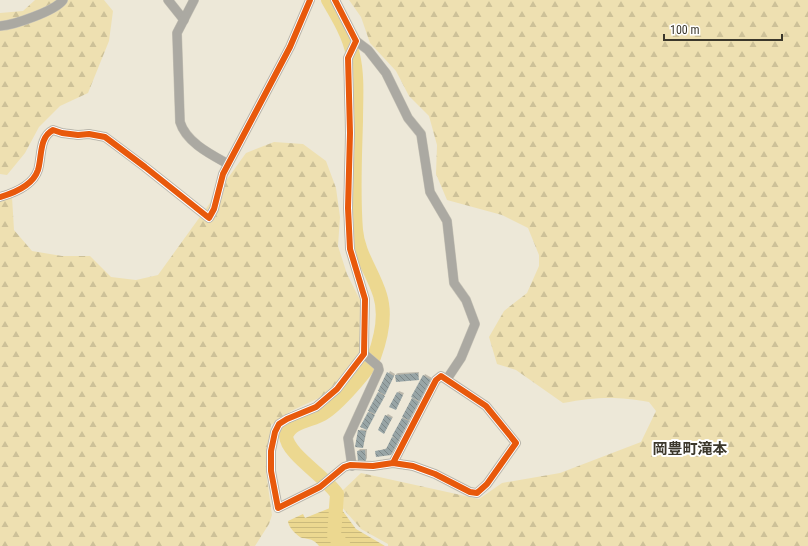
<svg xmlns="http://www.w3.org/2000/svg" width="808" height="546" font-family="'Roboto Condensed','Noto Sans JP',sans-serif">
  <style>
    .forest { fill: url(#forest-firs) }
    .water { fill: url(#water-rules) }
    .shadow { fill: #0003 }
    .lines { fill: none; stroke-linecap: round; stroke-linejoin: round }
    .river { stroke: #ecd890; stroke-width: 14 }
    .building { fill: url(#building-back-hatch) }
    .street-casing { stroke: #c8c4b7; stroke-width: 10 }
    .street { stroke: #aba9a2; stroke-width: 9 }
    .cycleway-casing { stroke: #fff; stroke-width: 8 }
    .cycleway { stroke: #e8590c; stroke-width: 6 }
    .labels { text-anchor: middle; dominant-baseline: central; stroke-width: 4; stroke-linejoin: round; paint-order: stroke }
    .quarter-label { font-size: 15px; font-weight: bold; fill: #3b372b; stroke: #fff }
  </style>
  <defs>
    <pattern id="forest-firs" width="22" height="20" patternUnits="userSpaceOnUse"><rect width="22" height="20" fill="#eee0b1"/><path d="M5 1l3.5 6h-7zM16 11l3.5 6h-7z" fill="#cdc198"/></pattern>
    <pattern id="water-rules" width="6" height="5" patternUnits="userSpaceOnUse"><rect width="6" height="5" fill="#ecd890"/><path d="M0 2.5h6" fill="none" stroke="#cbba7c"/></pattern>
    <pattern id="building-back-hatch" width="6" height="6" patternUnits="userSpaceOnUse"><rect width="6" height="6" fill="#98a5a6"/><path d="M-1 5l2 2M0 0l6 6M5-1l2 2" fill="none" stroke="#7d8787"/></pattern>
  </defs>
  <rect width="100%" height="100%" fill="#ede8d8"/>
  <g class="forest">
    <path d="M35,0H104L113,11L109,41L88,93L60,106L39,127L25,153L7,175L0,174V13L23,11Z"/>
    <path d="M349,0H808V546H388V544L361,529L340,505L341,492L361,473L479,499L502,483L560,473L641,442L656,411L649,402C616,396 596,397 563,403L516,370L497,364L489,337L504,311L527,293L539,266V255L528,228L502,215L447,200L436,174L437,145L429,116L409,96L396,71L370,43L361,17Z"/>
    <path d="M274,142L303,144L326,161L336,188L340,217L338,246L347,274L360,300L361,351L341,379L319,398L291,411L271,425L266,472L272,515L269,524L255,546H0V193L12,197L14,230L32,251L62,256H90L111,277L136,280L158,275L246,153Z"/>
  </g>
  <path class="water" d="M335,506H339L356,529L385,546H319C314,539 309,539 302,538C297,536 288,527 288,521L303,514L305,518Z"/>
  <g class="shadow">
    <path d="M390,371L395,374L367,429L369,412Z"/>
    <path d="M419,372L418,379L397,381L396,374L398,373Z"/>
    <path d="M425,374L432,378L393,452L391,454L382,450L387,448Z"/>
    <path d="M399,391L404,393L396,409L390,407Z"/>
    <path d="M388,414L393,417L384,433L386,416Z"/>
    <path d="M361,429L367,430L363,447L359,431Z"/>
    <path d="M360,449H367V458L366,460L358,451Z"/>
  </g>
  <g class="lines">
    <path class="river" d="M328,0C338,17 349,35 353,55C358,76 356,99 356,121C355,157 353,194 356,230C358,254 373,272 380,295C386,314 381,338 374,357C368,371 337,405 324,413C313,421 292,420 286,436C287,454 326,477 337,494L334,536L344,546"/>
  </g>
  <g class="building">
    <path d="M387,372L394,376L385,395L378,391Z"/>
    <path d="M418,373L419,380L396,382L395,375Z"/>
    <path d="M423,375L431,380L420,401L411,397Z"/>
    <path d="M378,392L385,396L375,414L368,411Z"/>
    <path d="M397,392L403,395L396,410L389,407Z"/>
    <path d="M412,398L419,402L409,420L402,417Z"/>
    <path d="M368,412L375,415L367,430L360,427Z"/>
    <path d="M385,415L392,418L384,434L378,430Z"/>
    <path d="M402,418L409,421L391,455L376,457L375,451L386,449L392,437L396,439L392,436Z"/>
    <path d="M358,430L366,431L363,448L355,447Z"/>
    <path d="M365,450L366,461H358L357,451Z"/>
  </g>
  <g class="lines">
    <defs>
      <g id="street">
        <path d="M168,0L184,20"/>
        <path d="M194,0L177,33L180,122C186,142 210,154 228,164"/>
        <path d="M335,0L356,41L348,58L350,133L348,208L350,249L365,299L364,354L337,389L316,407L287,419L279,424L275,432L271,451V471L278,508L320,487L344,467L350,465L373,466L393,463L413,466L435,474L470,492L477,493L487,484L516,443L486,406L441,376L436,380L393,463"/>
        <path d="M0,26C14,25 55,11 63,0"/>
        <path d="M356,41L368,50L386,73L408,118L421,134L430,192L447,221L454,283L466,300L475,324L461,358L447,379"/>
        <path d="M0,197C14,193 33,185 38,170C42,157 39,137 53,130L62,133L78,135L89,134L105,137L145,167L209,218L214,209L223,174L290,47L310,0"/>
        <path d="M352,466L348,438L379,370L378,366L364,354"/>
      </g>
    </defs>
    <use href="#street" class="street-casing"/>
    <use href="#street" class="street"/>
    <defs>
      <g id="cycleway">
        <path d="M335,0L356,41L348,58L350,133L348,208L350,249L365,299L364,354L337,389L316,407L287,419L279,424L275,432L271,451V471L278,508L320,487L344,467L350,465L373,466L393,463L413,466L435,474L470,492L477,493L487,484L516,443L486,406L441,376L436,380L393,463"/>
        <path d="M0,197C14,193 33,185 38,170C42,157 39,137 53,130L62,133L78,135L89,134L105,137L145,167L209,218L214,209L223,174L290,47L310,0"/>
      </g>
    </defs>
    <use href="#cycleway" class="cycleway-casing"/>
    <use href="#cycleway" class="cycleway"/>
  </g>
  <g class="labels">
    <g class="quarter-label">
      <text x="690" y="449">岡豊町滝本</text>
    </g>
  </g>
  <path d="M664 34v6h118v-6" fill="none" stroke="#3b372b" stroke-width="2"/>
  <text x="670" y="34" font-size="12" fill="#3b372b" stroke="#ffffff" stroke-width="3" paint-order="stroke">100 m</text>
</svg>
